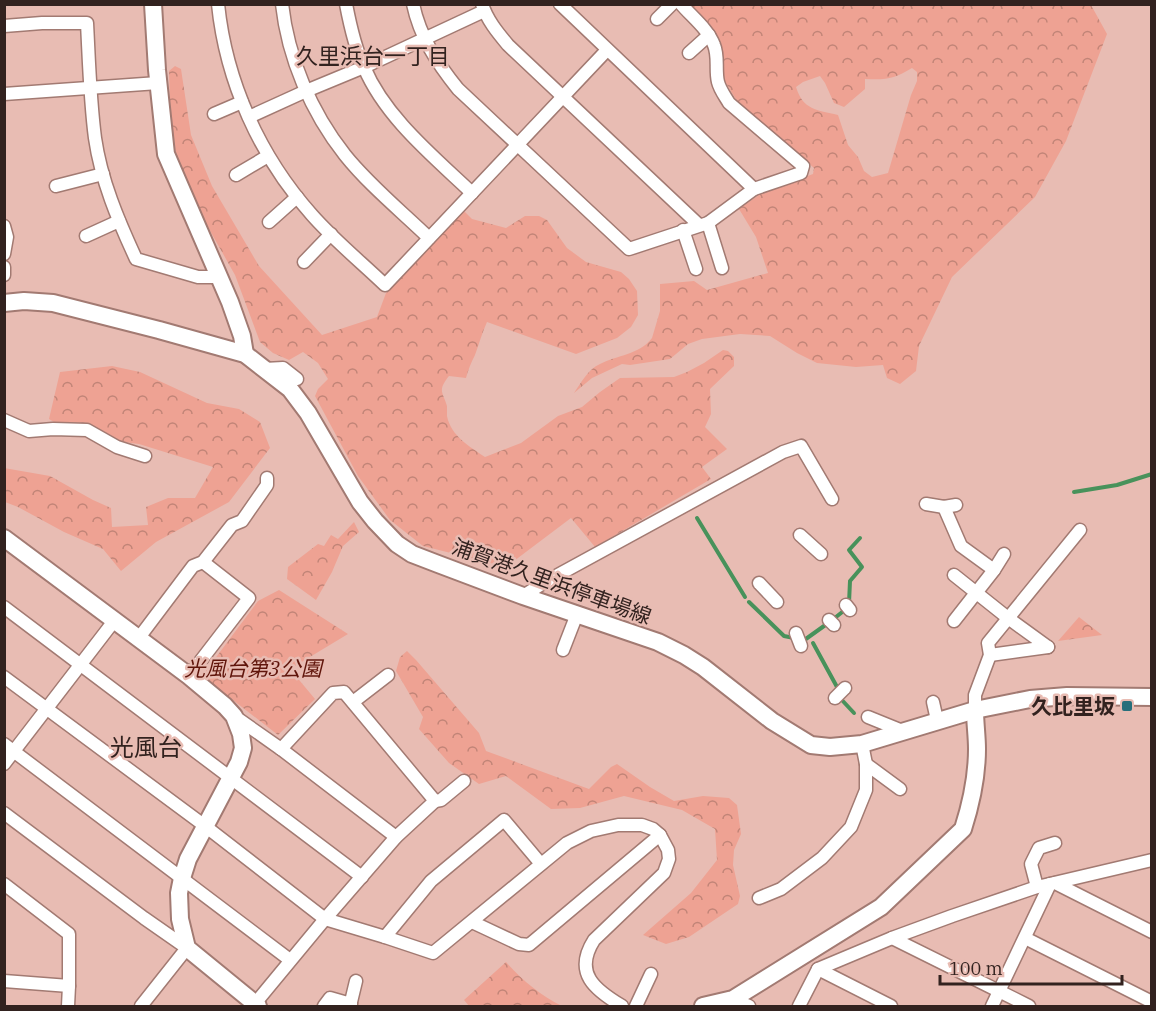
<svg xmlns="http://www.w3.org/2000/svg" width="1156" height="1011" font-family="'IBM Plex Serif','Noto Sans JP',serif">
  <style>
    .forest { fill: url(#forest-crowns); fill-rule: evenodd }
    .lines { fill: none; stroke-linecap: round; stroke-linejoin: round }
    .stream { stroke: #48925b; stroke-width: 4 }
    .street-casing { stroke: #a27a72; stroke-width: 15 }
    .secondary-casing { stroke: #a27a72; stroke-width: 20 }
    .street { stroke: #fff; stroke-width: 12 }
    .secondary { stroke: #fff; stroke-width: 16 }
    .poi-dot { fill: #276f7b; stroke: #e8bcb3; stroke-width: 2 }
    .labels { text-anchor: middle; dominant-baseline: central; stroke-width: 5; stroke-linejoin: round; paint-order: stroke }
    .street-label { font-size: 21px; fill: #32221f; stroke: #e8bcb3 }
    .park-label { font-size: 21px; font-style: italic; fill: #60150b; stroke: #e8bcb3 }
    .poi-label { font-size: 21px; font-weight: bold; fill: #32221f; stroke: #e8bcb3; text-anchor: end }
    .neighbourhood-label { font-size: 22px; fill: #32221f; stroke: #e8bcb3 }
    .quarter-label { font-size: 24px; fill: #32221f; stroke: #e8bcb3 }
  </style>
  <defs>
    <pattern id="forest-crowns" width="20" height="18" patternUnits="userSpaceOnUse" patternTransform="scale(1.5)"><rect width="20" height="18" fill="#eea293"/><path d="M2 6a3 3 0 1 1 6 0M12 15a3 3 0 1 1 6 0" fill="none" stroke="#c18477"/></pattern>
  </defs>
  <rect width="100%" height="100%" fill="#e8bcb3"/>
  <g class="forest">
    <path d="M688,5H1091L1107,34L1066,141L1035,197L952,277L919,346L916,371L900,384L887,378L883,365L856,367L817,363L797,353L770,336L740,334L702,339L688,344L670,359L630,365L622,364L592,378L574,393C581,383 588,369 600,364C617,355 639,355 652,338L660,311V284L694,281L707,290L768,273L756,237L739,209L763,192L813,174L814,168L737,101L724,80L722,57ZM912,68L917,72V81L911,95L888,173L872,177L864,171L858,157L848,145L838,115C817,110 803,110 796,87L803,82L820,76L825,83L834,103L844,107L865,89V79C887,80 894,79 912,68Z"/>
    <path d="M175,66L181,69L191,135L212,186L259,266L322,335L377,317L386,293L464,211L472,219L506,228L525,216H539L547,220L567,248L586,262L621,272L629,279L637,291L638,315L631,327L617,338L576,354L487,322C482,333 479,344 475,355C471,363 468,370 466,378L449,376C437,391 443,392 447,406C447,410 447,413 447,416C451,436 469,446 485,457L521,443L558,416L582,407L600,392L620,378L674,377L687,372L704,363L723,350L728,351L734,357V366L710,389L711,414L705,427L727,449L702,467L711,479L595,547L571,518L506,567L423,546L390,520L358,476L315,396L318,389L328,379L318,363L303,352L289,360L273,353L260,342L235,275L200,213L171,140L169,71Z"/>
    <path d="M112,366L140,372L207,403L239,409L260,422L270,448L229,502L156,542L121,571L103,549L64,532L18,507L5,502L4,468L50,476L93,500L111,508L112,527L148,525L146,507L168,498H195L213,467L139,444L77,436L49,419L60,372Z"/>
    <path d="M354,522L359,532L343,546L332,572L316,600L287,579L288,567L318,544L324,546L331,535L338,539Z"/>
    <path d="M279,590L348,634L290,669L315,699L278,735L202,676L258,601Z"/>
    <path d="M1079,617L1102,635L1058,641Z"/>
    <path d="M407,651L416,660L479,733L486,751L589,789L611,767L617,764L650,787L674,801L703,796L729,798L737,805L741,834L734,850L733,865L740,896L738,904L689,937L666,944L643,935L691,893L717,860L715,829L682,810L624,796L580,808L551,809L506,776L479,784L449,763L419,729L423,717L396,671L400,657Z"/>
    <path d="M506,962C522,980 540,995 562,1006H469L464,1000Z"/>
  </g>
  <g class="lines">
    <g class="stream">
      <path d="M1074,492L1117,485L1152,474"/>
      <path d="M697,518L745,597"/>
      <path d="M749,602L784,636L794,638"/>
      <path d="M849,603L850,581L862,567L849,550L860,538"/>
      <path d="M801,640L803,641L831,621L846,609"/>
      <path d="M813,643L837,687"/>
      <path d="M840,698L854,713"/>
    </g>
    <defs>
      <g id="street">
        <path d="M218,4C226,82 260,157 312,215C334,240 361,262 385,285L607,50"/>
        <path d="M282,4C288,58 311,112 345,155C369,185 401,211 429,238"/>
        <path d="M346,4C350,25 355,48 364,67C385,117 433,156 472,193"/>
        <path d="M413,4C420,37 437,63 458,89L629,249L708,223L754,189L801,173L803,166L729,103C725,96 720,90 718,82C715,70 719,57 714,45C708,29 692,17 681,4"/>
        <path d="M482,4C487,20 498,33 508,45L699,225"/>
        <path d="M560,4L754,189"/>
        <path d="M657,19L672,4"/>
        <path d="M4,26L42,23H87C89,61 90,100 95,138C101,180 118,220 136,259L198,277H219"/>
        <path d="M689,53L709,35"/>
        <path d="M4,94L158,83"/>
        <path d="M214,114L242,102"/>
        <path d="M249,117L306,91L364,67L484,11"/>
        <path d="M236,175L268,156"/>
        <path d="M56,186L103,174"/>
        <path d="M269,222L297,197"/>
        <path d="M708,223L722,268"/>
        <path d="M4,226L7,237L4,254"/>
        <path d="M683,230L696,269"/>
        <path d="M86,236L119,221"/>
        <path d="M304,262L331,234"/>
        <path d="M4,267V275"/>
        <path d="M265,369L283,368L297,379"/>
        <path d="M4,420L29,431L53,429L87,430L117,447L145,456"/>
        <path d="M926,504L944,507L956,505"/>
        <path d="M944,507L961,546L994,570"/>
        <path d="M800,535L821,554"/>
        <path d="M954,575L1008,618L1048,647"/>
        <path d="M759,583L777,602"/>
        <path d="M523,596L545,582L783,452L801,446L832,499"/>
        <path d="M846,605L850,610"/>
        <path d="M4,607L362,877"/>
        <path d="M829,620L834,625"/>
        <path d="M954,621L994,570L1004,554"/>
        <path d="M796,633L801,646"/>
        <path d="M138,639L193,566L203,562L232,525L242,521L267,485V478"/>
        <path d="M563,650L577,614"/>
        <path d="M990,655L1048,647"/>
        <path d="M189,676L249,598L203,562"/>
        <path d="M4,677L205,826L325,919L385,937L433,953L567,843L591,831L618,825H642L653,829L660,835L668,850L669,859L664,873L594,940C573,973 595,990 622,1006"/>
        <path d="M835,698L845,688"/>
        <path d="M353,702L388,675"/>
        <path d="M933,702L937,720"/>
        <path d="M975,710V695L990,655L988,643L1080,530"/>
        <path d="M234,716L281,749L396,837"/>
        <path d="M868,717L905,732"/>
        <path d="M4,744L290,960"/>
        <path d="M4,764L114,621"/>
        <path d="M866,764L900,789"/>
        <path d="M435,801L441,800L464,781"/>
        <path d="M4,813L144,918L187,948L141,1006"/>
        <path d="M1055,883L1152,932"/>
        <path d="M4,884L69,934V986L68,1006"/>
        <path d="M1037,887L1031,864L1039,848L1055,843"/>
        <path d="M759,898L781,889L822,858L851,827L866,790V764L862,744"/>
        <path d="M472,922L519,944L529,945L660,835"/>
        <path d="M385,937L431,881L504,820L541,864"/>
        <path d="M892,938L1029,1006"/>
        <path d="M1025,938L1152,1002"/>
        <path d="M818,969L891,1006"/>
        <path d="M4,981L69,986"/>
        <path d="M733,999L749,1006"/>
        <path d="M253,1006L325,919L396,837L435,801L344,692L333,693L281,749"/>
        <path d="M324,1006L330,998L351,1004"/>
        <path d="M350,1006L356,981"/>
        <path d="M636,1006L651,974"/>
        <path d="M799,1006L818,969L892,938L952,916L1037,887L1152,860"/>
        <path d="M992,1006L1050,884"/>
      </g>
      <g id="secondary">
        <path d="M153,4L157,70L166,154L230,302L242,336L245,354"/>
        <path d="M4,303L24,301L53,303L159,330L245,354L290,389L308,413L360,502L375,521L397,544L412,554L438,564L523,596L658,642L684,655L703,667L772,721L811,745L830,747L862,744L975,710L1030,699L1067,696L1152,697"/>
        <path d="M4,538L189,676L225,706L234,716L241,734L243,748L239,762L188,859L182,878L179,893L180,919L187,948L258,1006"/>
        <path d="M703,1006L733,999L881,907L963,829C971,804 977,775 977,749C977,736 975,723 975,710"/>
      </g>
    </defs>
    <use href="#street" class="street-casing"/>
    <use href="#secondary" class="secondary-casing"/>
    <use href="#street" class="street"/>
    <use href="#secondary" class="secondary"/>
  </g>
  <rect class="poi-dot" x="1121" y="700" width="12" height="12" rx="3"/>
  <g class="labels">
    <g class="street-label">
      <text transform="translate(552 581) rotate(20)">浦賀港久里浜停車場線</text>
    </g>
    <g class="park-label">
      <text x="253" y="668">光風台第3公園</text>
    </g>
    <g class="poi-label">
      <text x="1115" y="706">久比里坂</text>
    </g>
    <g class="neighbourhood-label">
      <text x="373" y="55">久里浜台一丁目</text>
    </g>
    <g class="quarter-label">
      <text x="146" y="747">光風台</text>
    </g>
  </g>
  <rect width="1156" height="1011" fill="none" stroke="#32221f" stroke-width="12"/>
  <path d="M940 975v9h182v-9" fill="none" stroke="#32221f" stroke-width="3"/>
  <text x="949" y="975" font-size="18" fill="#32221f" stroke="#e8bcb3" stroke-width="4.5" paint-order="stroke">100 m</text>
</svg>
